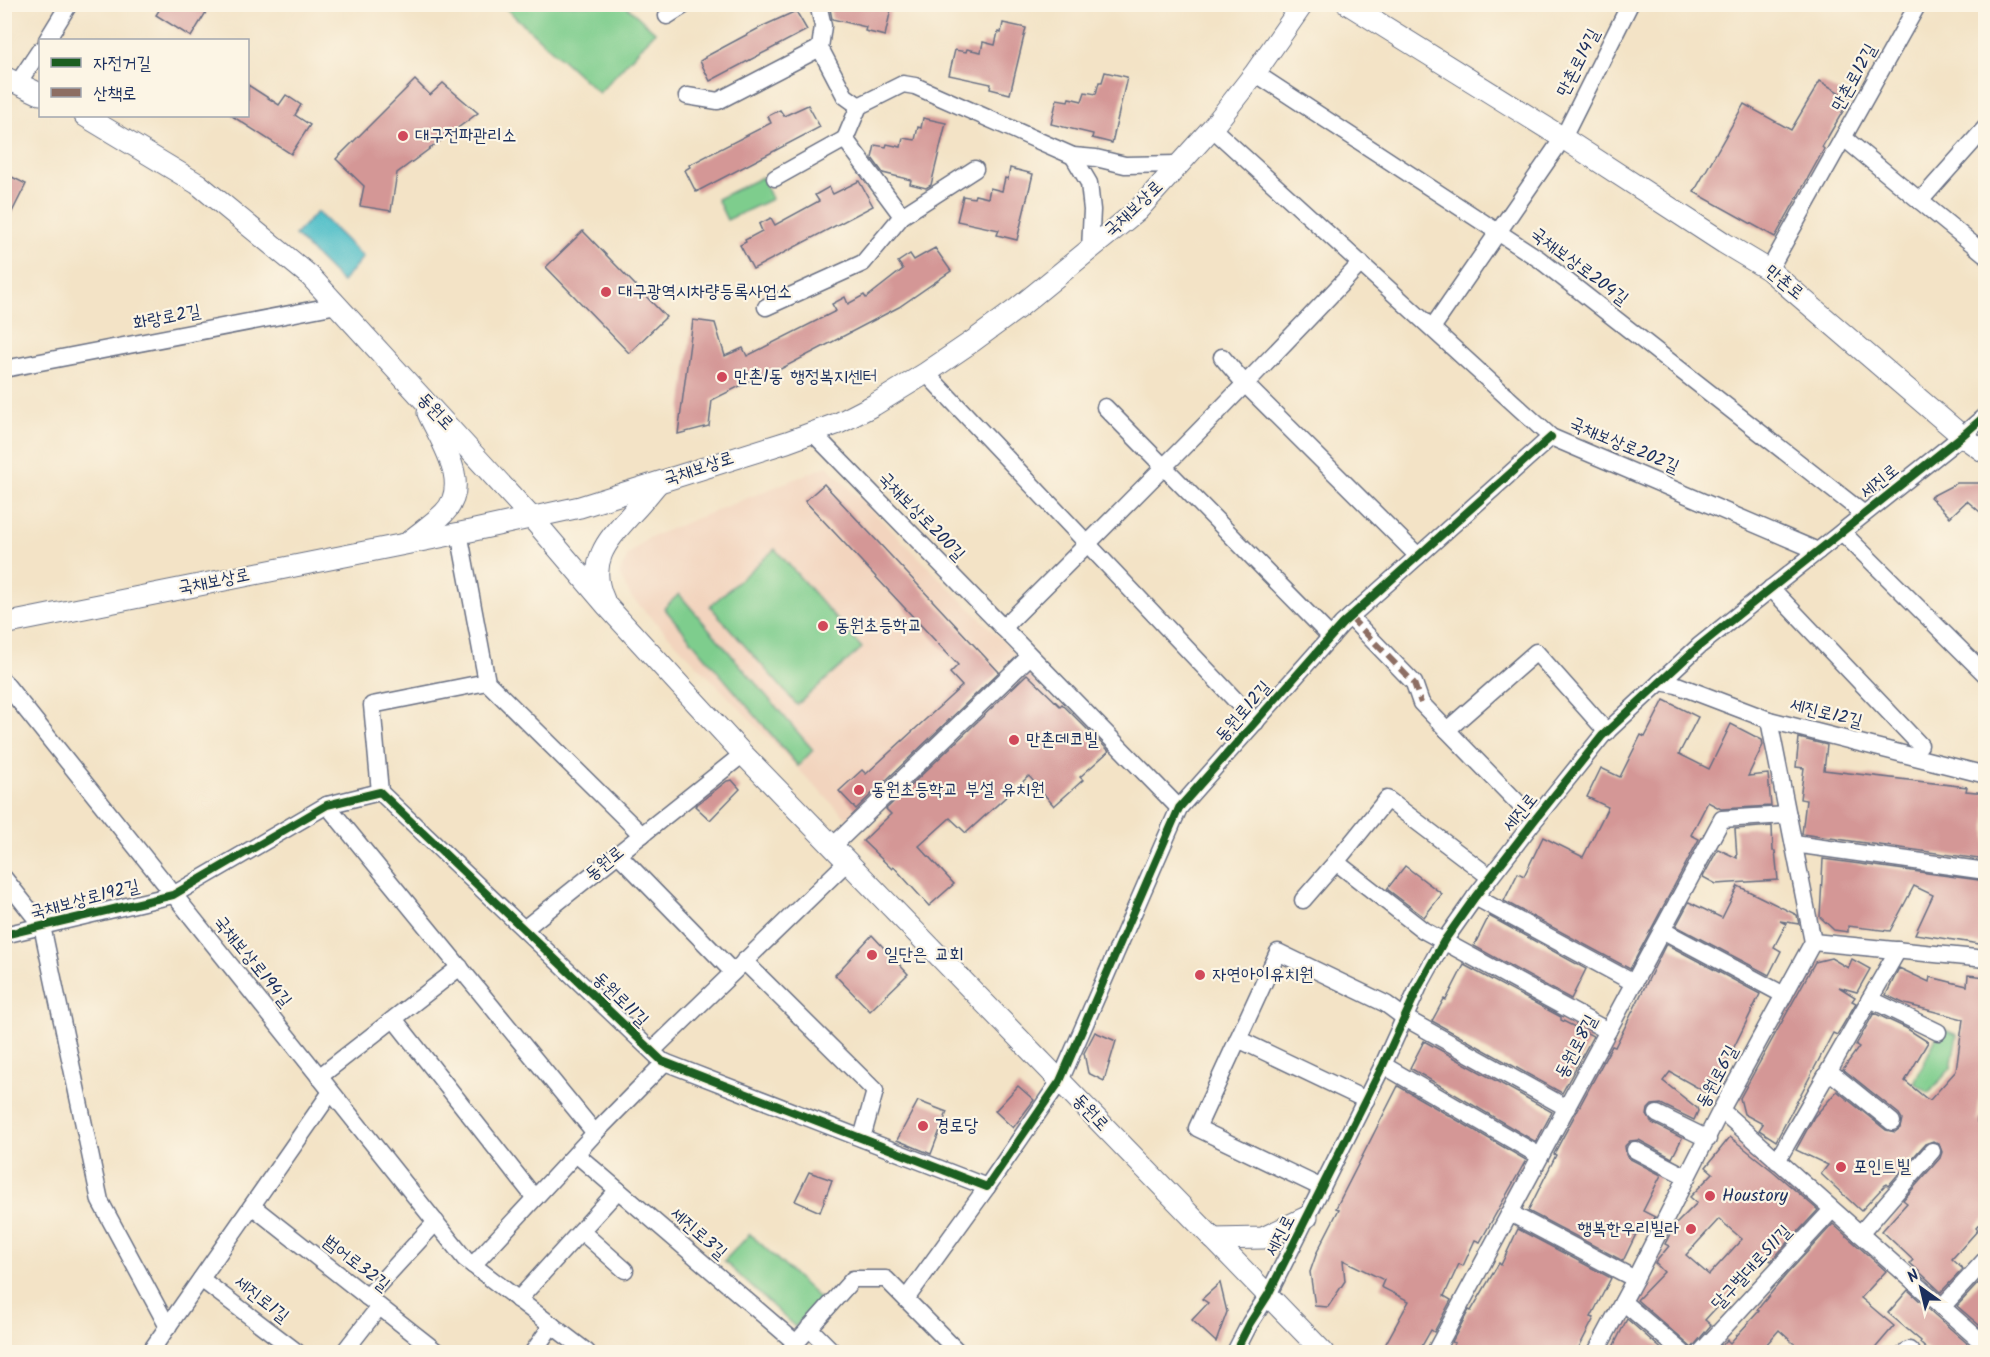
<svg xmlns="http://www.w3.org/2000/svg" width="1990" height="1357" font-family="Kalam,'Poor Story',sans-serif">
  <style>
    .built { fill: #f2d4be }
    .green { fill: #7ecd8d; stroke: #4c7e76; stroke-width: 1.5 }
    .water { fill: #53c0c9; stroke: #377894; stroke-width: 1.5 }
    .building { fill: #d49796; fill-rule: evenodd }
    .lines { fill: none; stroke-linecap: round; stroke-linejoin: round }
    .minor-casing { stroke: #676e82; stroke-width: 19 }
    .major-casing { stroke: #676e82; stroke-width: 23 }
    .minor { stroke: #fff; stroke-width: 16 }
    .major { stroke: #fff; stroke-width: 21 }
    .quiet { stroke: #8d6e63; stroke-width: 6; stroke-dasharray: 12 6; stroke-linecap: butt }
    .cycleway-casing { stroke: #fcf5e5; stroke-width: 11 }
    .cycleway { stroke: #1b5e20; stroke-width: 8 }
    .poi-dot { fill: #d1495b; stroke: #fcf5e5; stroke-width: 2 }
    .labels { text-anchor: middle; dominant-baseline: central; stroke-width: 4.5; stroke-linejoin: round; paint-order: stroke }
    .street-label { font-size: 18px; fill: #1b2f5e; stroke: #fcf5e5 }
    .poi-label { font-size: 18px; fill: #1b2f5e; stroke: #fcf5e5; text-anchor: start }
  </style>
  <rect width="100%" height="100%" fill="#fcf5e5"/>
  <filter id="ink" filterUnits="userSpaceOnUse"><feTurbulence type="fractalNoise" baseFrequency=".0167" numOctaves="2"/><feDisplacementMap in="SourceGraphic" scale="12" xChannelSelector="R" yChannelSelector="G"/><feConvolveMatrix kernelMatrix="1 2 1 2 8 2 1 2 1" color-interpolation-filters="sRGB"/></filter>
  <filter id="wash" filterUnits="userSpaceOnUse"><feTurbulence type="fractalNoise" baseFrequency=".008" numOctaves="4" result="noise"/><feDisplacementMap in="SourceGraphic" scale="24" xChannelSelector="R" yChannelSelector="G"/><feGaussianBlur stdDeviation="1.35" result="paint"/><feColorMatrix in="noise" values="0 0 0 0 0 0 0 0 0 0 0 0 0 0 0 0 0 1.4 0 .05"/><feComposite in="paint" operator="in"/></filter>
  <g filter="url(#wash)">
    <rect width="100%" height="100%" fill="#f3e3c6"/>
    <path class="built" d="M827,466L1016,654L847,819L631,597L619,574L628,555L648,538Z"/>
    <g class="green">
      <path d="M502,5H625L655,32L599,93Z"/>
      <path d="M762,177L772,199L727,220L717,199Z"/>
      <path d="M775,549L862,648L797,705L710,606Z"/>
      <path d="M679,594L813,750L798,766L664,608Z"/>
      <path d="M1941,1028L1957,1035L1951,1068L1929,1093L1914,1083Z"/>
      <path d="M750,1234L820,1299L795,1327L724,1261Z"/>
    </g>
    <path class="water" d="M317,212L363,257L342,282L295,235Z"/>
    <g id="blocks">
      <g class="building">
        <path d="M163,4H211L191,37L156,15Z"/>
        <path d="M829,4H892L885,36L865,31L866,27L832,19Z"/>
        <path d="M796,11L807,30L710,81L700,61L705,58V57L763,26Z"/>
        <path d="M1003,23L1026,28L1010,94L990,89L991,84L949,75L955,50L966,52L967,49L981,52L983,42L995,45L998,32L1001,33Z"/>
        <path d="M1105,72L1127,77L1112,143L1092,138L1093,134L1051,124L1057,99L1068,101L1069,98L1082,101L1085,92L1096,94L1099,82H1102Z"/>
        <path d="M415,80L430,95L443,83L478,113L397,173L391,211L360,206L364,186L336,159Z"/>
        <path d="M1820,81L1850,99L1822,147L1824,149L1775,237L1694,192L1744,104L1791,130Z"/>
        <path d="M248,85L279,105L286,95L301,105L295,115L310,125L291,154L232,116H248Z"/>
        <path d="M808,105L820,127L696,192L685,170L690,167L689,165L771,123L768,116L780,110L784,116Z"/>
        <path d="M923,118L946,123L931,185L926,188L910,184L911,180L883,173L872,158L875,145L886,147L887,144L901,147L903,138L915,140L918,127L921,128Z"/>
        <path d="M1010,168L1033,174L1017,240L997,235L999,230L957,221L963,196L974,198L975,195L988,198L990,188L1002,191L1005,178L1008,179Z"/>
        <path d="M4,173L26,184L4,228Z"/>
        <path d="M859,181L873,206L753,269L740,245L746,242L745,240L762,231L759,224L771,218L775,225L819,201L815,195L829,187L833,194Z"/>
        <path d="M583,231L666,317L629,353L546,267Z"/>
        <path d="M935,248L951,271L899,307L775,372L774,369L712,400L709,426L678,434L693,320L715,323L725,356L743,348L747,356L836,311L832,304L845,297L848,304L864,295L866,298L903,269L898,262L910,254L914,260Z"/>
        <path d="M1957,483H1986V517L1967,501L1950,517L1930,497Z"/>
        <path d="M824,484L999,672L856,809L839,791L862,770L866,774L962,686L950,673L958,665L805,501Z"/>
        <path d="M1027,674L1060,706L1062,704L1109,751L1080,777L1083,780L1054,806L1029,776L966,833L950,818L919,846L954,884L929,906L894,867L892,869L863,841L891,814L886,809Z"/>
        <path d="M1664,700L1698,717L1679,754L1709,769L1731,724L1762,740L1763,745L1748,776L1768,774L1771,806L1721,809L1708,802L1691,835L1699,839L1630,969L1504,901L1518,873L1524,876L1543,837L1583,857L1608,807L1587,797L1601,768L1620,777L1641,735L1645,737Z"/>
        <path d="M1799,738L1827,745L1824,770L1967,787L1966,791L1986,793V860L1802,834L1806,800L1800,799L1804,768L1796,767Z"/>
        <path d="M732,780L740,789L710,820L695,806L727,781Z"/>
        <path d="M1772,826L1773,851H1775L1778,880L1716,884L1703,877L1718,849L1737,858L1735,829Z"/>
        <path d="M1823,859L1986,881V945L1915,934L1933,895L1914,886L1890,931L1848,926V932L1834,930L1820,917Z"/>
        <path d="M1405,866L1442,894L1424,917L1387,889Z"/>
        <path d="M1738,886L1797,915L1799,924L1780,921L1786,924L1774,947L1781,951L1769,975L1676,926L1689,902L1722,918Z"/>
        <path d="M1489,916L1586,969L1571,999L1474,946Z"/>
        <path d="M872,935L908,974L870,1011L835,975Z"/>
        <path d="M1666,944L1760,994L1712,1092L1709,1090L1707,1093L1670,1072L1663,1081L1697,1108L1698,1111L1694,1120L1661,1104L1652,1105L1648,1109L1647,1115L1652,1123L1682,1138L1672,1158L1639,1140L1630,1141L1625,1146L1626,1155L1630,1159L1661,1175L1643,1211L1655,1217L1646,1234L1638,1230L1623,1261L1528,1211L1556,1155L1554,1154L1612,1046L1615,1047Z"/>
        <path d="M1831,958L1848,968L1852,959L1870,969L1857,992L1839,987L1855,997L1852,1001L1856,1003L1837,1035L1833,1033L1776,1141L1759,1130L1763,1124L1744,1114L1740,1098L1815,962Z"/>
        <path d="M1464,965L1561,1017V1020L1593,1036L1562,1093L1432,1021L1444,999L1446,1000Z"/>
        <path d="M1899,968L1929,982L1930,977L1967,986L1968,975L1986,977V1038L1977,1121L1986,1111V1217L1976,1228L1978,1230L1952,1259L1963,1269L1941,1292L1910,1263L1913,1260L1882,1231L1907,1203L1903,1200L1940,1158L1942,1152L1939,1144L1933,1141L1925,1144L1888,1186L1886,1184L1861,1211L1821,1174L1828,1165L1796,1150L1814,1117L1837,1091L1886,1130L1895,1132L1900,1128L1902,1119L1899,1114L1843,1069L1859,1047L1856,1045L1874,1013L1906,1028L1928,1042L1905,1081L1927,1099L1930,1100L1956,1071L1963,1019L1905,1004L1886,995Z"/>
        <path d="M1095,1032L1116,1041L1104,1081L1088,1073L1084,1053Z"/>
        <path d="M1424,1041L1552,1112L1536,1142L1410,1068Z"/>
        <path d="M1018,1086L1034,1100L1013,1128L995,1111Z"/>
        <path d="M1398,1086L1526,1160L1480,1242L1475,1240L1463,1266L1459,1264L1444,1296L1451,1300L1434,1332L1431,1330L1418,1353H1394L1384,1347L1409,1301L1381,1287L1384,1280L1343,1260L1345,1281L1328,1307L1315,1306L1310,1272L1317,1252L1339,1209L1336,1208Z"/>
        <path d="M918,1101L947,1112L931,1154L897,1140Z"/>
        <path d="M1730,1137L1774,1172L1818,1210L1771,1261L1764,1255L1736,1286L1705,1320L1711,1325L1692,1348L1637,1300L1664,1272L1655,1263L1669,1246L1665,1244L1674,1226L1697,1203L1690,1197L1713,1173L1706,1167ZM1719,1219L1742,1239L1709,1275L1686,1255Z"/>
        <path d="M809,1172L832,1180L820,1212L795,1201Z"/>
        <path d="M1833,1224L1886,1271L1861,1298L1894,1326L1871,1353H1804L1779,1330L1759,1353H1715L1727,1340L1730,1343L1759,1311L1757,1310L1786,1275Z"/>
        <path d="M1518,1229L1611,1278L1591,1317L1594,1318L1576,1353H1449L1455,1343L1452,1342L1469,1310L1471,1311L1499,1263L1501,1265Z"/>
        <path d="M1986,1275V1331L1957,1306Z"/>
        <path d="M1220,1283L1227,1312L1216,1342L1192,1320L1208,1303L1202,1299Z"/>
        <path d="M1908,1290L1935,1315L1978,1353H1931L1920,1343L1921,1341L1888,1313Z"/>
        <path d="M1627,1319L1666,1353H1610Z"/>
      </g>
    </g>
  </g>
  <g filter="url(#ink)">
    <use href="#blocks" fill-opacity="0" stroke="#676e82" stroke-width="1.5"/>
    <g class="lines">
      <defs>
        <g id="minor">
          <path d="M818,4L823,26L820,48"/>
          <path d="M667,16L686,4"/>
          <path d="M47,40L69,4"/>
          <path d="M1255,73L1539,259L1864,514"/>
          <path d="M18,83L40,50"/>
          <path d="M687,96L718,101L820,48L845,96L859,106"/>
          <path d="M1212,128L1551,437L1818,551"/>
          <path d="M1844,138L1920,201L1986,127"/>
          <path d="M1073,156L1089,183L1092,210L1090,249"/>
          <path d="M775,178L845,139"/>
          <path d="M1920,201L1986,255"/>
          <path d="M902,216L845,139L859,106L903,84L915,86L1073,156L1096,158L1125,165L1179,164"/>
          <path d="M1769,270L1918,4"/>
          <path d="M766,307L863,263L902,216L975,169"/>
          <path d="M1432,328L1563,138L1630,4"/>
          <path d="M1222,357L1246,385L1418,556"/>
          <path d="M4,369L337,305"/>
          <path d="M926,373L1256,722"/>
          <path d="M1105,407L1331,637"/>
          <path d="M812,432L1179,808"/>
          <path d="M459,532L487,682L642,835"/>
          <path d="M1842,532L1986,675"/>
          <path d="M1771,588L1920,745"/>
          <path d="M1350,617L1414,683L1421,703L1447,730"/>
          <path d="M1003,628C1124,508 1244,387 1361,263"/>
          <path d="M4,682L465,1259L587,1352"/>
          <path d="M1660,682L1677,685L1769,720L1986,775"/>
          <path d="M380,792L372,705L487,682"/>
          <path d="M327,805L595,1133"/>
          <path d="M1537,817L1519,804L1447,730L1536,652L1607,732"/>
          <path d="M1794,844L1986,871"/>
          <path d="M833,846L1030,656"/>
          <path d="M618,854L733,972"/>
          <path d="M1490,877L1387,799L1336,862L1423,930L1608,1031"/>
          <path d="M4,878L42,926L100,1201L168,1327"/>
          <path d="M1475,897L1634,983"/>
          <path d="M1303,900L1336,862"/>
          <path d="M524,929L743,754"/>
          <path d="M1662,930L1784,995"/>
          <path d="M4,935L173,895L327,805L380,792L662,1061L987,1187L1060,1081L1179,808L1342,624L1551,437"/>
          <path d="M1813,942L1986,959"/>
          <path d="M744,961L875,1091L862,1138"/>
          <path d="M1870,999L1938,1032"/>
          <path d="M394,1019L535,1198"/>
          <path d="M1238,1039L1366,1100"/>
          <path d="M652,1051L848,861"/>
          <path d="M1383,1065L1540,1156"/>
          <path d="M1829,1071L1892,1122"/>
          <path d="M319,1077L460,967"/>
          <path d="M1721,1110L1986,1346"/>
          <path d="M1657,1114L1708,1139"/>
          <path d="M1635,1150L1687,1177"/>
          <path d="M576,1154L796,1343"/>
          <path d="M1777,1161L1898,950"/>
          <path d="M1322,1188L1197,1128L1278,952L1386,1004L1405,1018L1567,1108"/>
          <path d="M252,1206L437,1352"/>
          <path d="M1510,1213L1635,1279"/>
          <path d="M581,1231L625,1270"/>
          <path d="M1860,1234L1932,1151"/>
          <path d="M473,1265L595,1133L665,1062"/>
          <path d="M201,1279L297,1352"/>
          <path d="M367,1297L436,1222"/>
          <path d="M906,1299L987,1187"/>
          <path d="M518,1300L618,1190"/>
          <path d="M1623,1302L1682,1352"/>
          <path d="M1942,1307L1986,1259"/>
          <path d="M809,1328L833,1352"/>
          <path d="M150,1352L331,1092"/>
          <path d="M344,1352L379,1307"/>
          <path d="M533,1352L552,1325"/>
          <path d="M788,1352L853,1279H886L958,1352"/>
          <path d="M1235,1352L1250,1323L1268,1295L1383,1065L1419,986L1444,941L1475,897L1537,817L1602,736L1699,646L1962,436L1986,415"/>
          <path d="M1435,1352L1722,819L1788,815"/>
          <path d="M1596,1352L1635,1279L1721,1110L1813,942L1769,720"/>
          <path d="M1701,1352L1832,1210"/>
          <path d="M1906,1352L1909,1350L1911,1352"/>
        </g>
        <g id="major">
          <path d="M1348,4L1563,138L1724,243L1769,270L1962,436L1986,453"/>
          <path d="M4,77L40,94"/>
          <path d="M85,116L198,184L310,276L532,518L607,606L743,754L1323,1352"/>
          <path d="M411,540C422,531 434,523 444,513C472,484 441,442 428,413"/>
          <path d="M604,600C586,560 609,539 634,511C643,502 650,492 658,483"/>
          <path d="M4,624L470,531L580,507L787,442L839,423L874,405L926,373L973,341L1018,308L1138,210L1212,128L1255,73L1303,4"/>
          <path d="M1213,1239L1263,1238L1307,1217"/>
        </g>
      </defs>
      <use href="#minor" class="minor-casing"/>
      <use href="#major" class="major-casing"/>
      <use href="#minor" class="minor"/>
      <use href="#major" class="major"/>
      <path class="quiet" d="M1350,617L1414,683L1421,703"/>
      <defs>
        <g id="cycleway">
          <path d="M4,935L173,895L327,805L380,792L662,1061L987,1187L1060,1081L1179,808L1342,624L1551,437"/>
          <path d="M1235,1352L1250,1323L1268,1295L1383,1065L1419,986L1444,941L1475,897L1537,817L1602,736L1699,646L1962,436L1986,415"/>
        </g>
      </defs>
      <use href="#cycleway" class="cycleway-casing"/>
      <use href="#cycleway" class="cycleway"/>
    </g>
  </g>
  <g class="poi-dot">
    <circle cx="403" cy="136" r="6"/>
    <circle cx="606" cy="292" r="6"/>
    <circle cx="722" cy="377" r="6"/>
    <circle cx="823" cy="626" r="6"/>
    <circle cx="1014" cy="740" r="6"/>
    <circle cx="859" cy="790" r="6"/>
    <circle cx="872" cy="955" r="6"/>
    <circle cx="1200" cy="975" r="6"/>
    <circle cx="923" cy="1126" r="6"/>
    <circle cx="1841" cy="1167" r="6"/>
    <circle cx="1710" cy="1196" r="6"/>
    <circle cx="1691" cy="1229" r="6"/>
  </g>
  <g class="labels">
    <g class="street-label">
      <text transform="translate(1579 63) rotate(-63)">만촌로14길</text>
      <text transform="translate(1855 78) rotate(-61)">만촌로12길</text>
      <text transform="translate(1134 209) rotate(-43)">국채보상로</text>
      <text transform="translate(1579 267) rotate(37)">국채보상로204길</text>
      <text transform="translate(1784 283) rotate(39)">만촌로</text>
      <text transform="translate(167 318) rotate(-11)">화랑로2길</text>
      <text transform="translate(435 412) rotate(47)">동원로</text>
      <text transform="translate(1624 446) rotate(23)">국채보상로202길</text>
      <text transform="translate(699 469) rotate(-18)">국채보상로</text>
      <text transform="translate(1880 482) rotate(-39)">세진로</text>
      <text transform="translate(921 517) rotate(46)">국채보상로200길</text>
      <text transform="translate(214 582) rotate(-11)">국채보상로</text>
      <text transform="translate(1244 712) rotate(-49)">동원로12길</text>
      <text transform="translate(1826 714) rotate(14)">세진로12길</text>
      <text transform="translate(1521 813) rotate(-51)">세진로</text>
      <text transform="translate(605 864) rotate(-39)">동원로</text>
      <text transform="translate(85 900) rotate(-14)">국채보상로192길</text>
      <text transform="translate(252 962) rotate(51)">국채보상로194길</text>
      <text transform="translate(620 1000) rotate(44)">동원로11길</text>
      <text transform="translate(1577 1047) rotate(-62)">동원로8길</text>
      <text transform="translate(1718 1077) rotate(-62)">동원로6길</text>
      <text transform="translate(1090 1113) rotate(47)">동원로</text>
      <text transform="translate(698 1234) rotate(41)">세진로3길</text>
      <text transform="translate(1281 1236) rotate(-63)">세진로</text>
      <text transform="translate(356 1264) rotate(38)">범어로32길</text>
      <text transform="translate(1752 1268) rotate(-47)">달구벌대로511길</text>
      <text transform="translate(261 1300) rotate(38)">세진로1길</text>
    </g>
    <g class="poi-label">
      <text x="415" y="136">대구전파관리소</text>
      <text x="618" y="292">대구광역시차량등록사업소</text>
      <text x="734" y="377">만촌1동 행정복지센터</text>
      <text x="835" y="626">동원초등학교</text>
      <text x="1026" y="740">만촌데코빌</text>
      <text x="871" y="790">동원초등학교 부설 유치원</text>
      <text x="884" y="955">일단은 교회</text>
      <text x="1212" y="975">자연아이유치원</text>
      <text x="935" y="1126">경로당</text>
      <text x="1853" y="1167">포인트빌</text>
      <text x="1722" y="1196">Houstory</text>
      <text x="1679" y="1229" text-anchor="end">행복한우리빌라</text>
    </g>
  </g>
  <rect width="1990" height="1357" fill="none" stroke="#fcf5e5" stroke-width="24"/>
  <rect x="39" y="39" width="210" height="78" fill="#fcf5e5" stroke="#a2a6af" stroke-width="1.5"/>
  <rect x="51" y="58" width="30" height="9" fill="#1b5e20" stroke="#a2a6af" stroke-width="1.5"/>
  <text x="93" y="69" font-size="18" fill="#1b2f5e">자전거길</text>
  <rect x="51" y="88" width="30" height="9" fill="#8d6e63" stroke="#a2a6af" stroke-width="1.5"/>
  <text x="93" y="99" font-size="18" fill="#1b2f5e">산책로</text>
  <g transform="translate(1921 1288) rotate(326)" stroke="#fcf5e5" stroke-width="4.5" paint-order="stroke">
  <path d="M0-4.5L10 22L0 15L-10 22Z" fill="#1b2f5e"/>
  <text y="-9" font-size="16" font-weight="bold" text-anchor="middle" fill="#1b2f5e">N</text>
  </g>
</svg>
